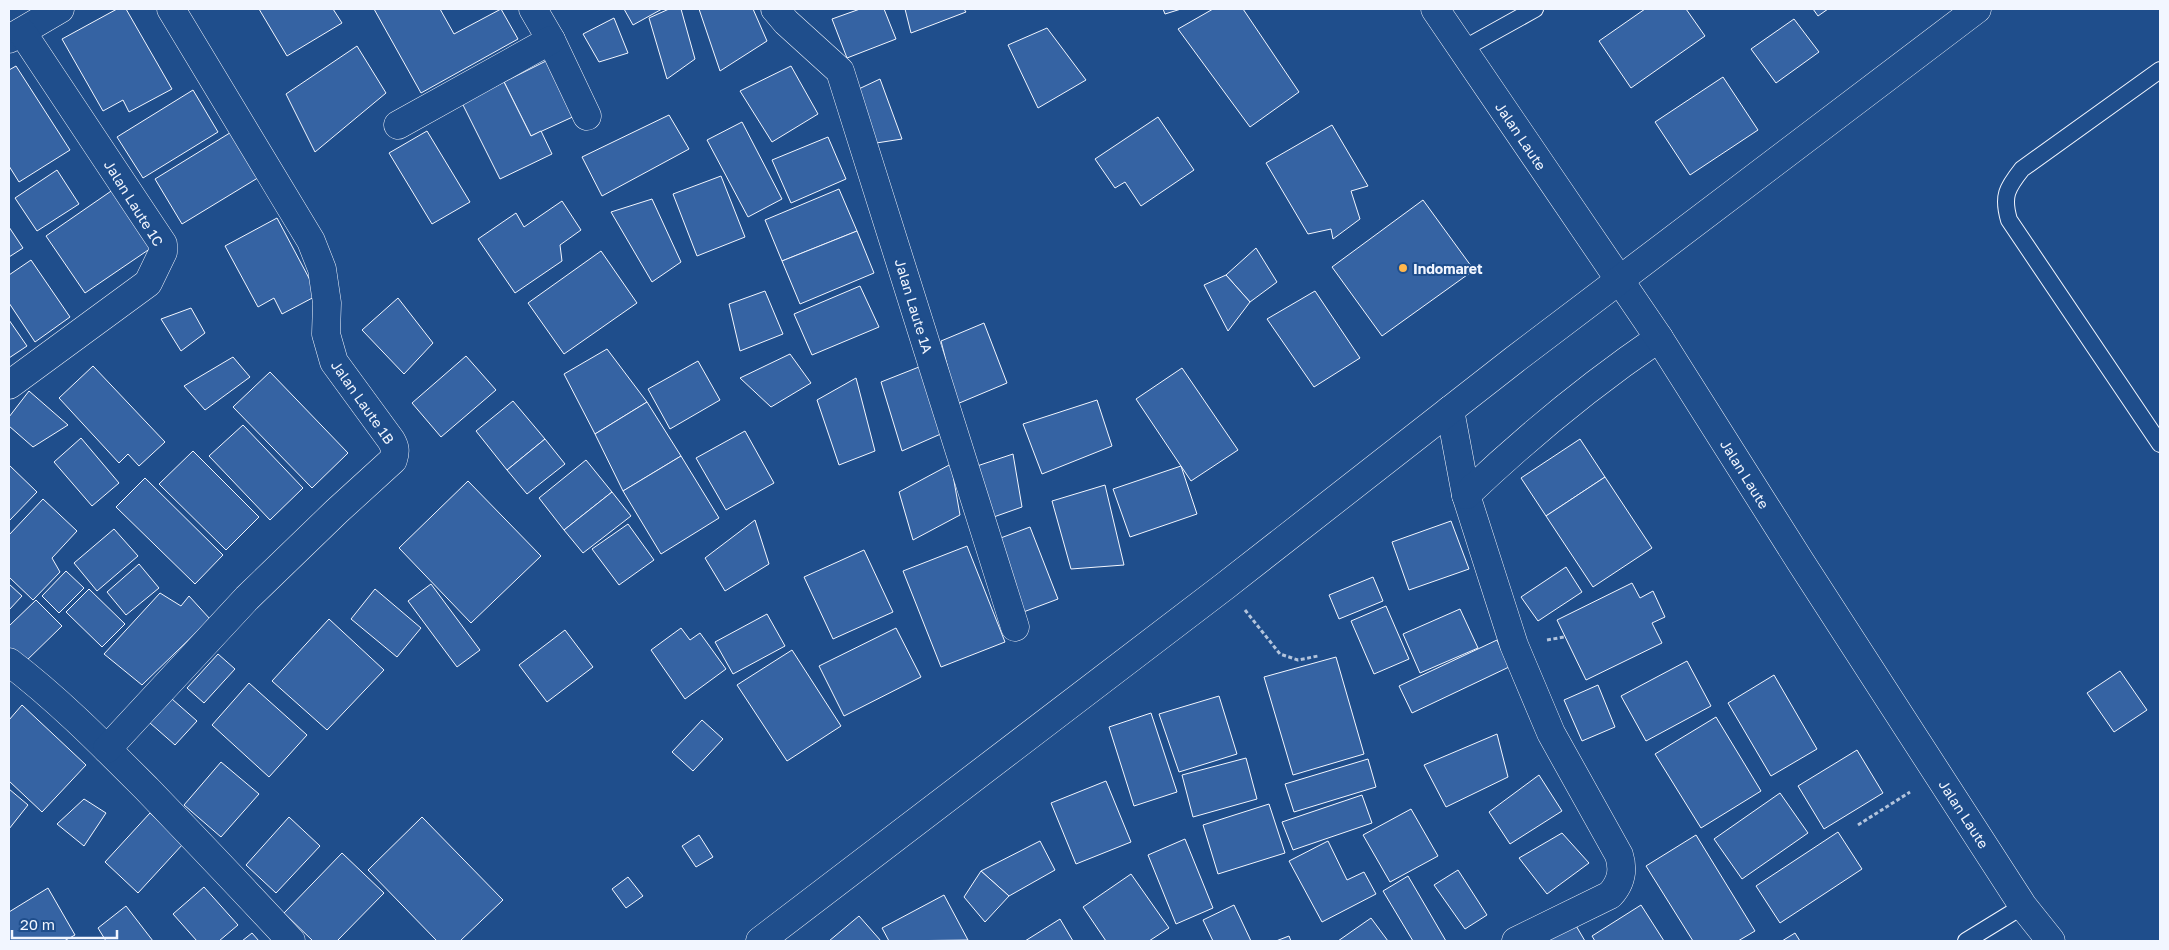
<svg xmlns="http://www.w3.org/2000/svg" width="2169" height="950" font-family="'Golos Text',sans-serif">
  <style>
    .building { fill: #3563a3; stroke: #f2f6ff }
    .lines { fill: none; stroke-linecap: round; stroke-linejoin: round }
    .service-casing { stroke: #f2f6ff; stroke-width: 18 }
    .minor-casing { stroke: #f2f6ff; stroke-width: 29 }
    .tertiary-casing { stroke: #f2f6ff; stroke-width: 29 }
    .path { stroke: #b3c4dc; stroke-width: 3; stroke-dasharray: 4 2.5; stroke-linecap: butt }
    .service { stroke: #1f4e8c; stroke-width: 16 }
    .minor { stroke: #1f4e8c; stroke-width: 28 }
    .tertiary { stroke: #1f4e8c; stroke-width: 28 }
    .poi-dot { fill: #ffb74d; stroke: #1f4e8c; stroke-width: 2 }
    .labels { text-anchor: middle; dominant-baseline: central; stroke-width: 4; stroke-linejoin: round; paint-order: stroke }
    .street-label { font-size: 14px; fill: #f2f6ff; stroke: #1f4e8c }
    .poi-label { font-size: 14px; font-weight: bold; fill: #f2f6ff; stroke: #1f4e8c; text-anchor: start }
  </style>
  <rect width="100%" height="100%" fill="#1f4e8c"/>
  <g class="building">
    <path d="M117,9H126L172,89L129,112L123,100L103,111L62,39Z"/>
    <path d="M259,9H333L342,23L287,56Z"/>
    <path d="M374,9H440L454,34L501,9L518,39L421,93Z"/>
    <path d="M624,9H662L633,25Z"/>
    <path d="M669,9H681L695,59L667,79L649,18Z"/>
    <path d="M699,9H753L767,41L720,71Z"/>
    <path d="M860,9H884L896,39L847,58L832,19Z"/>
    <path d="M905,9H964L966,12L911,33Z"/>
    <path d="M1163,9H1181L1165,14Z"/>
    <path d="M1213,9H1243L1299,92L1250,127L1178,29Z"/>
    <path d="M1645,9H1686L1705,36L1631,88L1599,41Z"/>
    <path d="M1813,9H1828L1818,16Z"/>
    <path d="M614,18L628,53L599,62L583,34Z"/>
    <path d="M1794,19L1819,52L1776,83L1751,49Z"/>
    <path d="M1047,28L1086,80L1038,108L1008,45Z"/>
    <path d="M357,46L386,93L315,152L286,94Z"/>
    <path d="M550,59L577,115L531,136L504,82Z"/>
    <path d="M16,66L70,150L19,182L9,166V70Z"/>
    <path d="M791,66L818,114L772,142L740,91Z"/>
    <path d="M1723,77L1758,130L1690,175L1655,122Z"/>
    <path d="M880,79L902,139L857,146L848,94Z"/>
    <path d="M504,82L531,136L541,131L552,154L500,179L462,103Z"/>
    <path d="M193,90L218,132L143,178L117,137Z"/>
    <path d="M669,115L689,149L602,196L582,157Z"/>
    <path d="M1158,117L1194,170L1141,206L1125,182L1115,188L1095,159Z"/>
    <path d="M742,122L782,199L748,217L707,140Z"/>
    <path d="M1332,125L1368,186L1351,191L1360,219L1333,239L1331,229L1308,234L1266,163Z"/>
    <path d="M233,131L261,176L182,224L155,179Z"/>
    <path d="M427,131L470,202L432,224L389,153Z"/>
    <path d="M828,137L846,179L791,203L772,160Z"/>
    <path d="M57,170L79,204L37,231L15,198Z"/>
    <path d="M721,176L745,237L697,256L673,194Z"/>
    <path d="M117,187L157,244L85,293L46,236Z"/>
    <path d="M839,189L857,231L782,261L765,220Z"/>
    <path d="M652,199L681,262L652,282L611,212Z"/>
    <path d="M1423,200L1474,270L1382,336L1332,267Z"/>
    <path d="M562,201L581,230L560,245L562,261L515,293L478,239L516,213L524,227Z"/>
    <path d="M277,218L318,295L282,314L274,298L258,307L225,246Z"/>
    <path d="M9,227L23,248L9,257Z"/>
    <path d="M857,231L874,273L800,304L782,261Z"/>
    <path d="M1256,248L1277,282L1250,302L1226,275Z"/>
    <path d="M601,251L637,303L564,354L528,303Z"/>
    <path d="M31,260L70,317L35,342L9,303V275Z"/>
    <path d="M1226,275L1250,302L1228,331L1204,285Z"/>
    <path d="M860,286L879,327L812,355L794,314Z"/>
    <path d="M765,291L783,334L740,351L729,304Z"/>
    <path d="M1315,291L1360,358L1314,387L1267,319Z"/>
    <path d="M398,298L433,343L404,374L362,330Z"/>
    <path d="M191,308L205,333L181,351L161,319Z"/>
    <path d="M9,320L27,346L9,358Z"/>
    <path d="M984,323L1007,383L957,404L941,341Z"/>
    <path d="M607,349L647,402L595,434L564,374Z"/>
    <path d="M790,354L811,383L771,407L740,378Z"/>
    <path d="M466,356L496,390L441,437L412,403Z"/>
    <path d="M233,357L250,377L205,410L184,386Z"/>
    <path d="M698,361L720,400L670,429L648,389Z"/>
    <path d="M924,365L943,433L902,451L881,382Z"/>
    <path d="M93,366L165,442L139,466L128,454L119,463L59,398Z"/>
    <path d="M1182,368L1238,450L1191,481L1136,399Z"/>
    <path d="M270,372L348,453L312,488L233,407Z"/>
    <path d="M856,378L875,451L839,465L817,400Z"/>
    <path d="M29,391L68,425L33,447L9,426V417Z"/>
    <path d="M1097,400L1112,446L1042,474L1023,424Z"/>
    <path d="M513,401L545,439L507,470L476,431Z"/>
    <path d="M647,402L681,456L623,491L595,434Z"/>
    <path d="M243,425L303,488L270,520L209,456Z"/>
    <path d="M745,431L774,483L726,510L696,458Z"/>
    <path d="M81,438L119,483L92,506L54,462Z"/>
    <path d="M545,439L565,464L527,494L507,470Z"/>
    <path d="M1580,439L1605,477L1546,516L1521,478Z"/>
    <path d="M193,451L259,517L226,550L159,484Z"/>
    <path d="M1013,454L1022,507L988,519L965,470Z"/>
    <path d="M681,456L719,518L661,554L623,491Z"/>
    <path d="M586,460L612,492L564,530L539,498Z"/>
    <path d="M951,464L960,515L913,540L899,492Z"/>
    <path d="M9,465L37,492L9,521Z"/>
    <path d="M1181,466L1197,514L1130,537L1113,489Z"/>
    <path d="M1605,477L1652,548L1593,587L1546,516Z"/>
    <path d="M145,478L223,555L195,584L116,507Z"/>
    <path d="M468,481L541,556L471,623L399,548Z"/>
    <path d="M1105,485L1124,565L1071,569L1052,501Z"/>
    <path d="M612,492L631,516L583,553L564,530Z"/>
    <path d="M43,499L77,531L52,558L60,572L33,600L9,577V535Z"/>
    <path d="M755,520L769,564L725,591L705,558Z"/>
    <path d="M1451,521L1469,569L1409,590L1392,542Z"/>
    <path d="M628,524L654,560L619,585L592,549Z"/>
    <path d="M1030,527L1058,599L1010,617L982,545Z"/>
    <path d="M114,529L138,556L97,591L74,563Z"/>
    <path d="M967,546L1005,642L941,667L903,571Z"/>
    <path d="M864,550L893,612L833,639L804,577Z"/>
    <path d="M139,564L159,588L126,615L107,592Z"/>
    <path d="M1566,567L1582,592L1538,621L1521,597Z"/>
    <path d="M66,571L84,588L59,613L42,596Z"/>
    <path d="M1373,577L1383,601L1339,619L1329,595Z"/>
    <path d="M1632,583L1640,598L1653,591L1665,617L1652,623L1662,643L1586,680L1557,620Z"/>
    <path d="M9,584L22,596L9,610Z"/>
    <path d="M431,584L480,650L457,667L408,601Z"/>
    <path d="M89,589L125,624L102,647L66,612Z"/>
    <path d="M375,589L421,628L397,657L351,619Z"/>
    <path d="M160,593L181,606L189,596L210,619L142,685L104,654Z"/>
    <path d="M36,600L62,626L24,663L9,648V626Z"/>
    <path d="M1386,606L1409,659L1374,674L1351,621Z"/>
    <path d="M1460,609L1478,648L1420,673L1403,634Z"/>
    <path d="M767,614L785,646L733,674L715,642Z"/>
    <path d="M329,619L384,670L327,730L272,681Z"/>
    <path d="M681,628L690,640L700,633L726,669L685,699L651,650Z"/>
    <path d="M896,628L921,677L844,716L819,666Z"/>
    <path d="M565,630L593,667L547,702L519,665Z"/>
    <path d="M1497,640L1509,667L1412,713L1399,686Z"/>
    <path d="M792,650L841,726L787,761L737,685Z"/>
    <path d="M218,654L235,669L204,703L187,688Z"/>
    <path d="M1336,657L1364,754L1293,775L1264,677Z"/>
    <path d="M1687,661L1711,706L1646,741L1621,696Z"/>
    <path d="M2120,671L2147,710L2114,732L2087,693Z"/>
    <path d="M1774,675L1817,749L1771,776L1728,703Z"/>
    <path d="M249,683L307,735L269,777L212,725Z"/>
    <path d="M1598,685L1615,727L1582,741L1564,700Z"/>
    <path d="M1219,696L1237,754L1179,772L1159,714Z"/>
    <path d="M172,699L197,721L175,745L150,723Z"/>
    <path d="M22,705L86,765L42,812L9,781V720Z"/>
    <path d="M1151,713L1177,792L1134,806L1109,727Z"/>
    <path d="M1716,717L1761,791L1701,828L1655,754Z"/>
    <path d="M702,720L723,739L693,771L672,752Z"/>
    <path d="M1497,734L1508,777L1446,807L1424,765Z"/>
    <path d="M1857,750L1883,793L1824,829L1798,786Z"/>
    <path d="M1246,758L1257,799L1193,817L1182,775Z"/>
    <path d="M1368,759L1376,787L1294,812L1285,784Z"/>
    <path d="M221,762L259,794L221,837L184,805Z"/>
    <path d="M1539,775L1562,811L1510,844L1489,812Z"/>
    <path d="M1106,781L1131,842L1076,864L1051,803Z"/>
    <path d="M9,789L28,805L9,829Z"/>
    <path d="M1780,793L1808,833L1742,879L1714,839Z"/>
    <path d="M1362,795L1372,823L1293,850L1282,822Z"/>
    <path d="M84,799L106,813L84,846L57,824Z"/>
    <path d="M1269,804L1285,853L1218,874L1203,825Z"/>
    <path d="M1411,809L1438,856L1390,882L1363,835Z"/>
    <path d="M150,813L183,844L138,893L105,862Z"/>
    <path d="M289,817L320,846L276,893L246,865Z"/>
    <path d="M422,817L503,900L460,941H437L368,870Z"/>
    <path d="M1838,832L1862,869L1780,923L1756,886Z"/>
    <path d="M1562,833L1589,863L1547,894L1519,858Z"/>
    <path d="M699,835L713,857L696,867L682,846Z"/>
    <path d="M1696,835L1755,931L1738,941H1693L1646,866Z"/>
    <path d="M1185,839L1213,908L1176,924L1148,855Z"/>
    <path d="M1040,841L1055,870L1009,896L981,871Z"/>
    <path d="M1328,841L1347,880L1364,872L1376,894L1322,922L1289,861Z"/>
    <path d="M342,853L384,893L337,941H313L284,913Z"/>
    <path d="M1458,870L1487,915L1465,929L1434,885Z"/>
    <path d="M981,871L1009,896L985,922L964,897Z"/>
    <path d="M1131,874L1169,928L1149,941H1106L1083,907Z"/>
    <path d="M1408,876L1446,941H1413L1383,891Z"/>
    <path d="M628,877L643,896L626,908L612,889Z"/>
    <path d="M204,887L238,925L219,941H197L173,914Z"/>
    <path d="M48,888L75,935L64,941H9V912Z"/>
    <path d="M944,895L968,940L889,941L882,928Z"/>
    <path d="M1234,905L1251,941H1213L1203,920Z"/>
    <path d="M1641,905L1664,941H1595L1592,936Z"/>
    <path d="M126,906L153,941H106L98,928Z"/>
    <path d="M859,916L881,941H829Z"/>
    <path d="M1371,918L1388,941H1338Z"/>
    <path d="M1060,919L1073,941H1025Z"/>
    <path d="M1575,924L1585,941H1546Z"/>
    <path d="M252,933L259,941H242Z"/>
    <path d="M1795,933L1800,941H1782Z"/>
    <path d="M1289,936L1291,941H1276Z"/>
  </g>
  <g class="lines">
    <defs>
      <g id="service">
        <path d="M1463,49L1535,9"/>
        <path d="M2160,70L2022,169C2007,188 2002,196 2009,220L2160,444"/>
        <path d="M1966,941L2023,906"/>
      </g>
      <g id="minor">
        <path d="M533,9L551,40L587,116"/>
        <path d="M775,9L786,22L840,71L1015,627"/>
        <path d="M9,39L60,9"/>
        <path d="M398,125L551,40"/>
        <path d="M9,385L148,283L163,252V244L153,229L22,32"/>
        <path d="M1450,410L1466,495L1514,645L1551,733L1619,855C1624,871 1621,883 1610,895L1516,941"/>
        <path d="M1466,495C1527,437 1590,385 1659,338"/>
        <path d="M9,662C59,700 103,745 148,790C196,840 244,890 291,941"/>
        <path d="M107,749L247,598L337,511L393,460C396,451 395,447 391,440L334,362L326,334L327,303L322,269L311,241L171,9"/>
      </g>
      <g id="tertiary">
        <path d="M1435,9L1659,338L1800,561L2023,906L2051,941"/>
        <path d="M760,941L1225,586L1514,360L1977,9"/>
      </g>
    </defs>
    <use href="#service" class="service-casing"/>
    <use href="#minor" class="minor-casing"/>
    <use href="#tertiary" class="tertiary-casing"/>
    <g class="path">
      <path d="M1245,610L1280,654L1298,660L1318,656"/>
      <path d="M1547,640L1564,637"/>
      <path d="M1858,825L1910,792"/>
    </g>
    <use href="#service" class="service"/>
    <use href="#minor" class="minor"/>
    <use href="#tertiary" class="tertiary"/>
  </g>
  <circle class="poi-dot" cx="1403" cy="268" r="5"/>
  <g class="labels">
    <g class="street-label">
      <text transform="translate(1521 136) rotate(56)">Jalan Laute</text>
      <text transform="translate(134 203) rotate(58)">Jalan Laute 1C</text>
      <text transform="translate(914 306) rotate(73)">Jalan Laute 1A</text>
      <text transform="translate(363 402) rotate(55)">Jalan Laute 1B</text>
      <text transform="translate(1745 474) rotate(58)">Jalan Laute</text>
      <text transform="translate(1964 814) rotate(57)">Jalan Laute</text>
    </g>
    <g class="poi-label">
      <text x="1413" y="268">Indomaret</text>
    </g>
  </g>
  <rect width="2169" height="950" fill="none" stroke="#f2f6ff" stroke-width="20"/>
  <path d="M12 930v8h105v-8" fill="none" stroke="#f2f6ff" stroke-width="2.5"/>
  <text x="20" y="930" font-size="15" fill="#f2f6ff" stroke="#1f4e8c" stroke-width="4" paint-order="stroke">20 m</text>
</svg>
